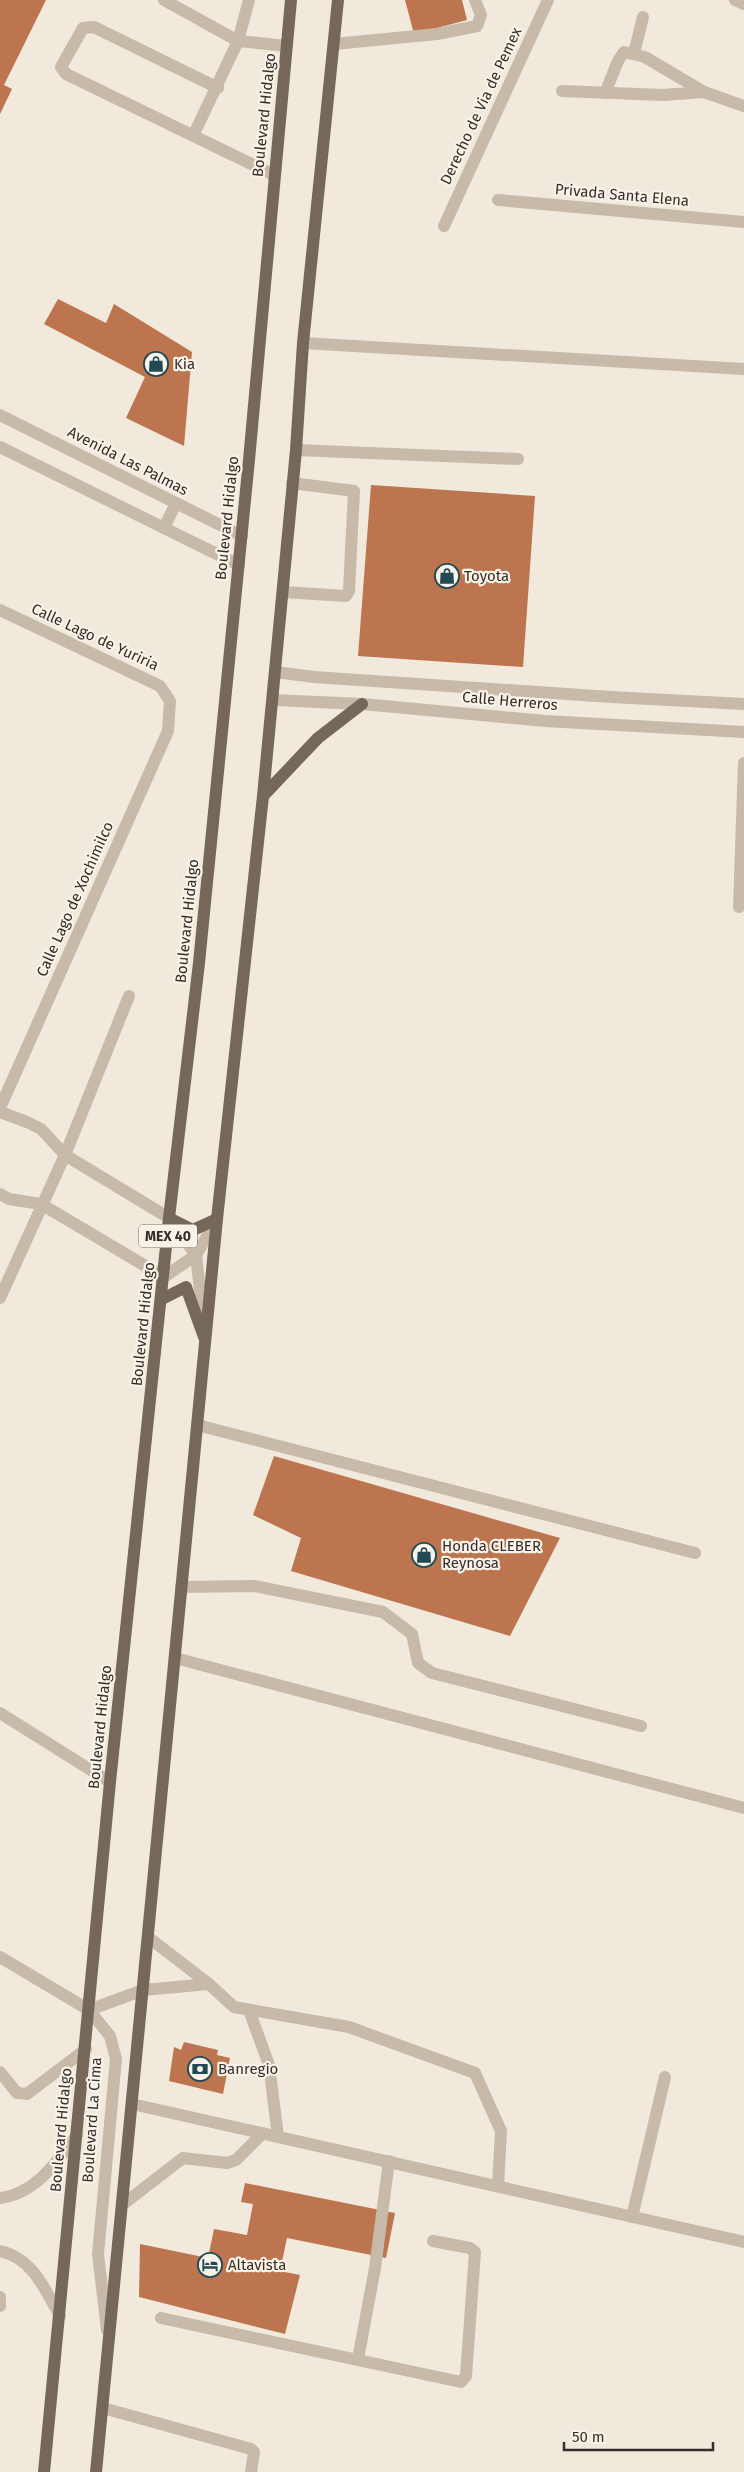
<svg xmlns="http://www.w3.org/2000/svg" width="744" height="2472" font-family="'Fira Sans',sans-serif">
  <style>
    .building { fill: #bc754f }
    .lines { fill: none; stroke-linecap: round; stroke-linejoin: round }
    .minor { stroke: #c7baa9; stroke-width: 12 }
    .major { stroke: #76675b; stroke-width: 12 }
    .labels { text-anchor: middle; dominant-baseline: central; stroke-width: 4.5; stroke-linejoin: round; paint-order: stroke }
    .shield { fill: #f8f2e8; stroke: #706962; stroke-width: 1 }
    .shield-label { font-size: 14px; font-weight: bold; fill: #352e29 }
    .street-label { font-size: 15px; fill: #352e29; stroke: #f8f2e8 }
    .poi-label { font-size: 15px; fill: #352e29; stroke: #f8f2e8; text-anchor: start }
  </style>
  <rect width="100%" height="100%" fill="#f0e9dc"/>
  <g class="building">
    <path d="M0,0H46L4,85L12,89L0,114Z"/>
    <path d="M405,0H462L467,20L414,34Z"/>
    <path d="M58,299L106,323L114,304L192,352L184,446L126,418L145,377L44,324Z"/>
    <path d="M371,485L535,496L523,667L358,656Z"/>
    <path d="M274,1456L560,1538L510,1636L291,1571L301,1538L253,1515Z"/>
    <path d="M184,2042L218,2050L217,2055L230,2058L223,2094L169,2081L174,2047L181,2050Z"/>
    <path d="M245,2183L395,2213L386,2258L287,2238L280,2271L300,2275L285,2334L139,2297L140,2244L208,2258L214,2229L247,2235L253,2204L241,2202Z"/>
  </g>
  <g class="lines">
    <g class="minor">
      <path d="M164,0L238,41L287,46"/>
      <path d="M735,0L744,4"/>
      <path d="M334,44L437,34L477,26L481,15L475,0"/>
      <path d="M634,53L643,17"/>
      <path d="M218,88L94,27L83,28L61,67L66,74L274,175"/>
      <path d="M562,91L663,95L704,92L744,106"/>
      <path d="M605,93L618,61L624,52L645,57L704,92"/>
      <path d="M193,136L238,41L249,0"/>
      <path d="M498,200L744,222"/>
      <path d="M444,226L548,0"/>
      <path d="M303,343L744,369"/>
      <path d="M0,415L242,536"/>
      <path d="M0,447L239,565"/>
      <path d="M296,450L518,459"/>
      <path d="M164,528L176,503"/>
      <path d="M283,592L346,596L349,591L354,491L292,483"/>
      <path d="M0,610L160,686L170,701L168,731L0,1108"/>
      <path d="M275,672L314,677L611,697L744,704"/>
      <path d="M273,700L362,704L545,721L744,732"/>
      <path d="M739,907L744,763"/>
      <path d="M0,1112L27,1122L41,1129L65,1155L169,1218L196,1255L204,1325"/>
      <path d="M0,1194L9,1199L41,1204L164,1277L196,1255L217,1219"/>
      <path d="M0,1298L65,1155L129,996"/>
      <path d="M197,1425L695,1553"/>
      <path d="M181,1587L254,1586L383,1612L412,1634L418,1663L432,1673L641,1726"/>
      <path d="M175,1658L744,1808"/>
      <path d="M0,1713L110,1782"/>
      <path d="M148,1937L209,1984L234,2007L349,2027L475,2073L501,2131L498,2186"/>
      <path d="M0,1957L89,2010L110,2036L116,2059L98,2254L107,2330"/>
      <path d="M89,2010L143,1990L209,1984"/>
      <path d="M249,2010L269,2065L278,2136"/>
      <path d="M0,2072L17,2093L27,2094L86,2049"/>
      <path d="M132,2104L744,2242"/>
      <path d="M0,2198C36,2194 57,2161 77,2135"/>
      <path d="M122,2205L183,2158L227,2163L236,2160L263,2133"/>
      <path d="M632,2217L665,2077"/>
      <path d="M0,2251C33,2258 45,2290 60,2316"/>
      <path d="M0,2297V2306"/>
      <path d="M161,2318L461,2382L466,2376L475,2252L470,2248L433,2241"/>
      <path d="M358,2359L375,2268L389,2161"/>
      <path d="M103,2408L251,2449L254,2452L251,2472"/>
    </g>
    <g class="major">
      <path d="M263,796L318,738L362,704"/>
      <path d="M169,1218L193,1230L217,1219"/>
      <path d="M162,1299L186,1287L204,1337"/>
      <path d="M44,2472L110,1782L169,1218L199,963L249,460L291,0"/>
      <path d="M96,2472L217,1219L263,796L296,450L303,343L338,0"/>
    </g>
  </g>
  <defs>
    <symbol id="shop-ring" viewBox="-11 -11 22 22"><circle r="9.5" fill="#f8f2e8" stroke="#214a53" stroke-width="1.5"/><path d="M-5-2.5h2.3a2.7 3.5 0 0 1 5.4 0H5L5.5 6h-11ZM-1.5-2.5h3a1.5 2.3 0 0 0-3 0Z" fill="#214a53"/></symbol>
    <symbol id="bank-ring" viewBox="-11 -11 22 22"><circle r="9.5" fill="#f8f2e8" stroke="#214a53" stroke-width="1.5"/><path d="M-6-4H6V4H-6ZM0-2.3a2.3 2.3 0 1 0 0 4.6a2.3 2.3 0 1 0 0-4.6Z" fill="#214a53"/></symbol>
    <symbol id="hotel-ring" viewBox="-11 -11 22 22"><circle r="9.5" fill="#f8f2e8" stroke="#214a53" stroke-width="1.5"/><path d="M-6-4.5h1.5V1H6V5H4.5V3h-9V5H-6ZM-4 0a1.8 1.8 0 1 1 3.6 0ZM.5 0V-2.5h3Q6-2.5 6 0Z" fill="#214a53"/></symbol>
  </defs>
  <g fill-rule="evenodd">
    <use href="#shop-ring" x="142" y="350" width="28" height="28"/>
    <use href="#shop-ring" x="433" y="562" width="28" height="28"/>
    <use href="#shop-ring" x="410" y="1541" width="28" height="28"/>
    <use href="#bank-ring" x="186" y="2055" width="28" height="28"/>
    <use href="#hotel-ring" x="196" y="2251" width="28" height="28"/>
  </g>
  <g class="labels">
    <rect class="shield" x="139" y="1224.5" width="58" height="23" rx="4"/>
    <g class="shield-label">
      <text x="168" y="1236">MEX 40</text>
    </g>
    <g class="street-label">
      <text transform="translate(481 106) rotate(-65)">Derecho de Via de Pemex</text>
      <text transform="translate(264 115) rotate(-84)">Boulevard Hidalgo</text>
      <text transform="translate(622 195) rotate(5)">Privada Santa Elena</text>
      <text transform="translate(128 461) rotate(27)">Avenida Las Palmas</text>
      <text transform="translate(227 518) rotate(-84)">Boulevard Hidalgo</text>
      <text transform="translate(95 637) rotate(25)">Calle Lago de Yuriria</text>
      <text transform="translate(510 701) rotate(5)">Calle Herreros</text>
      <text transform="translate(75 899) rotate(-66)">Calle Lago de Xochimilco</text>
      <text transform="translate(187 921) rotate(-84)">Boulevard Hidalgo</text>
      <text transform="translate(143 1324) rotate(-84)">Boulevard Hidalgo</text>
      <text transform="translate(100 1727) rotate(-84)">Boulevard Hidalgo</text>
      <text transform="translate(92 2120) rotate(-86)">Boulevard La Cima</text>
      <text transform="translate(61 2130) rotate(-85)">Boulevard Hidalgo</text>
    </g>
    <g class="poi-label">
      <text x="174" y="364">Kia</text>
      <text x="464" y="576">Toyota</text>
      <text x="442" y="1546">Honda CLEBER<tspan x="442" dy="17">Reynosa</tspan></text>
      <text x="218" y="2069">Banregio</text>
      <text x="228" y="2265">Altavista</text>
    </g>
  </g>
  <path d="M564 2442v8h149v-8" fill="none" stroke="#352e29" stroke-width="2.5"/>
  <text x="572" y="2442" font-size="15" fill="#352e29" stroke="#f8f2e8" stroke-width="4" paint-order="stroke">50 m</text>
</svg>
